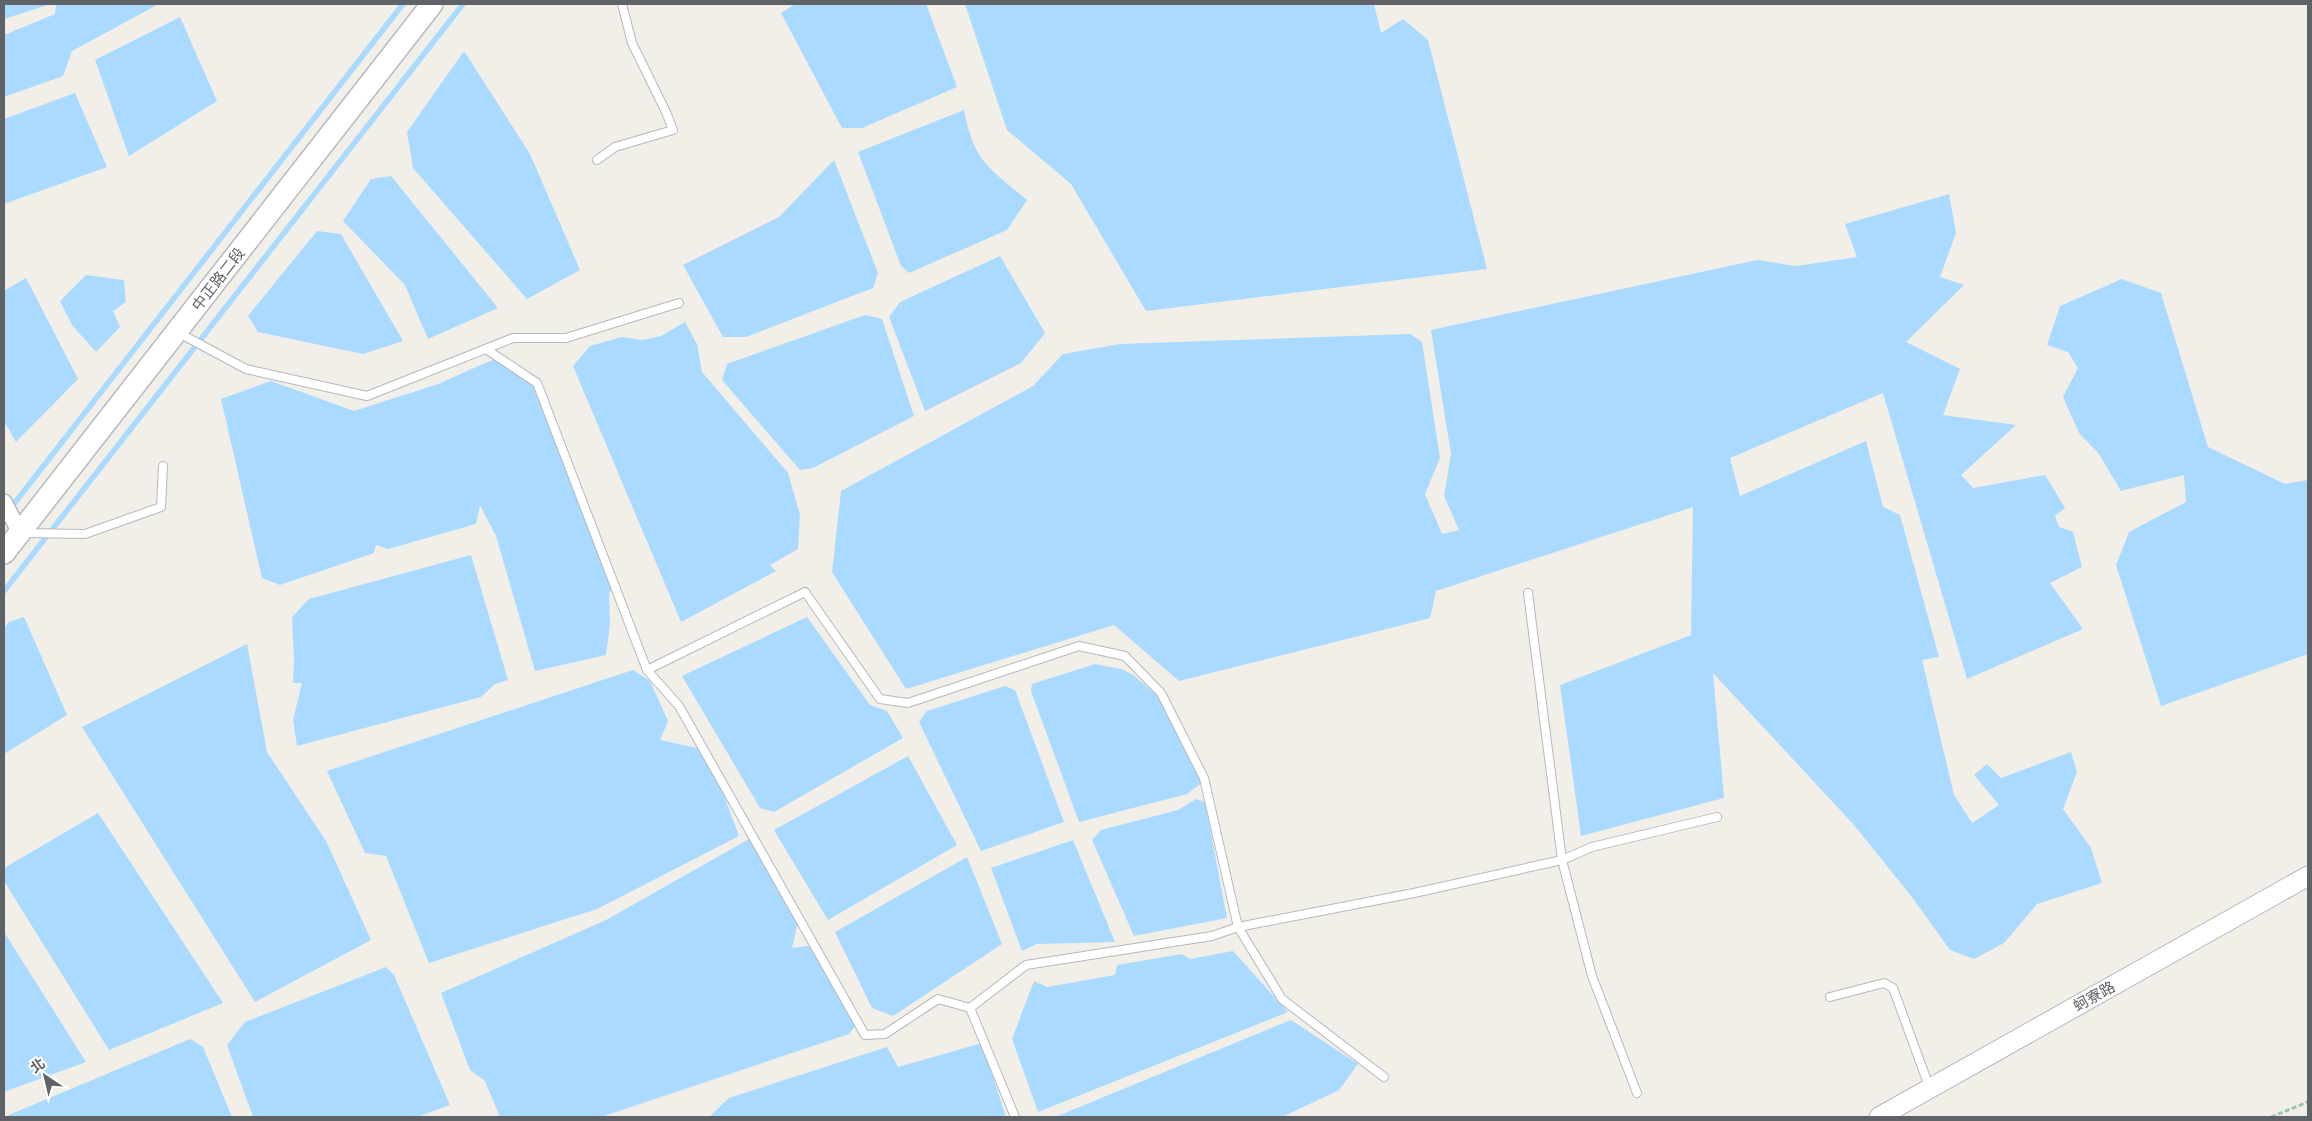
<svg xmlns="http://www.w3.org/2000/svg" width="2312" height="1121" font-family="Quicksand,'Noto Sans TC',sans-serif">
  <style>
    .water { fill: #aadaff }
    .lines { fill: none; stroke-linecap: round; stroke-linejoin: round }
    .stream { stroke: #aadaff; stroke-width: 5.5 }
    .service-casing { stroke: #b5b8bc; stroke-width: 10 }
    .minor-casing { stroke: #b5b8bc; stroke-width: 18 }
    .tertiary-casing { stroke: #b5b8bc; stroke-width: 21 }
    .secondary-casing { stroke: #b6babf; stroke-width: 24 }
    .path { stroke: #9cc7a9; stroke-width: 3; stroke-dasharray: 5 2.5; stroke-linecap: butt }
    .service { stroke: #fff; stroke-width: 8 }
    .minor { stroke: #fff; stroke-width: 15 }
    .tertiary { stroke: #fff; stroke-width: 19 }
    .secondary { stroke: #fff; stroke-width: 21 }
    .labels { text-anchor: middle; dominant-baseline: central; stroke-width: 4.5; stroke-linejoin: round; paint-order: stroke }
    .street-label { font-size: 15px; fill: #5f6368; stroke: #fff }
  </style>
  <rect width="100%" height="100%" fill="#f1efe8"/>
  <g class="water">
    <path d="M4,4H51L4,19Z"/>
    <path d="M56,4H159L72,51L63,76L4,97V35L55,14Z"/>
    <path d="M795,4H926L957,87L862,128H842L781,13Z"/>
    <path d="M965,4H1374L1381,33L1403,19L1428,40L1487,269L1146,311L1071,184L1007,130Z"/>
    <path d="M180,17L217,101L129,156L95,60Z"/>
    <path d="M464,51L530,154L580,270L527,299L413,168L407,132Z"/>
    <path d="M75,93L107,167L4,204V119Z"/>
    <path d="M964,110C974,162 988,167 1027,200L1007,230L909,273L901,266L858,152Z"/>
    <path d="M834,160L878,273L873,288L746,337H723L683,265L779,217Z"/>
    <path d="M391,176L498,308L428,339L405,285L343,221L371,179Z"/>
    <path d="M1949,194L1956,233L1940,277L1964,285L1906,342L1960,369L1943,415L2016,425L1961,475L1973,488L2045,475L2065,508L2055,516L2059,527L2073,532L2082,567L2050,583L2083,629L1967,679L1883,393L1730,458L1740,496L1866,441L1883,507L1900,515L1939,657L1922,660L1954,795L1972,823L1999,805L1974,775L1987,764L2001,778L2071,752L2077,772L2063,809L2091,848L2102,883L2037,904L2004,943L1974,959L1950,950L1912,897L1854,825L1713,673L1724,798L1581,836L1560,685L1691,635L1693,507L1436,591L1430,618L1179,681L1114,625L906,689L832,572L841,491L1033,386L1063,354L1120,344L1410,334L1422,342L1440,458L1425,494L1442,534L1459,530L1444,496L1451,454L1431,330L1757,260L1796,266L1857,257L1845,224Z"/>
    <path d="M317,231L341,234L403,341L363,354L258,332L248,316Z"/>
    <path d="M1000,256L1045,333L1021,363L925,411L889,317L900,302Z"/>
    <path d="M86,275L124,280L126,302L113,311L120,327L96,352L72,325L60,301Z"/>
    <path d="M26,278L78,379L16,442L4,421V291Z"/>
    <path d="M2122,279L2161,293L2208,447L2285,484L2308,480V654L2161,706L2116,565L2129,532L2186,502L2184,475L2121,491L2099,454L2079,433L2063,397L2078,368L2068,352L2047,345L2060,306Z"/>
    <path d="M865,315L882,319L914,416L813,468L800,470L722,380L727,364Z"/>
    <path d="M685,322L697,344L702,372L788,473L800,515L798,549L770,565L776,571L681,622L573,366L590,346L622,337L643,340L661,336Z"/>
    <path d="M499,357L536,381L619,586L609,593L610,624L606,655L535,671L496,536L480,505L476,524L388,549L376,545L374,553L280,585L262,578L221,399L271,381L354,411L438,384Z"/>
    <path d="M471,555L508,680L495,684L481,697L297,746L293,720L302,683H293L294,660L292,617L309,599Z"/>
    <path d="M24,617L67,715L4,754V628L9,622Z"/>
    <path d="M807,617L870,705L887,711L903,738L774,812L760,808L682,676Z"/>
    <path d="M247,644L267,752L326,841L371,940L255,1002L82,727Z"/>
    <path d="M1095,664L1121,669L1132,674L1159,697L1203,782L1187,794L1079,822L1031,691L1032,684Z"/>
    <path d="M633,670L650,681L668,721L660,740L707,750L739,836L597,909L429,963L386,856L365,853L327,771Z"/>
    <path d="M1005,686L1015,690L1064,822L981,851L919,722L927,711Z"/>
    <path d="M908,756L957,845L828,920L774,830Z"/>
    <path d="M1196,799L1205,802L1227,918L1134,936L1092,840L1101,830L1178,810Z"/>
    <path d="M98,813L223,1003L109,1050L4,881V868Z"/>
    <path d="M751,838L798,922L792,948L814,945L856,1025L849,1034L601,1117H500L485,1081L470,1070L441,993L606,920Z"/>
    <path d="M1073,840L1115,942L1037,944L1022,951L991,868Z"/>
    <path d="M967,857L1002,944L893,1016L872,1008L835,932Z"/>
    <path d="M4,932L86,1062L4,1092Z"/>
    <path d="M1233,951L1288,1012L1038,1112L1012,1039L1034,981L1047,987L1115,975L1117,965L1182,954L1190,959Z"/>
    <path d="M386,967L394,975L450,1105L417,1117H253L227,1045L245,1022Z"/>
    <path d="M1291,1020L1358,1064L1339,1090L1282,1117H1055Z"/>
    <path d="M190,1039L203,1047L232,1117H4Z"/>
    <path d="M982,1043L1006,1117H711V1115L729,1098L887,1047L898,1067Z"/>
  </g>
  <g class="lines">
    <g class="stream">
      <path d="M10,509L403,4"/>
      <path d="M4,591L463,4"/>
    </g>
    <defs>
      <g id="service">
        <path d="M597,160L615,147L673,130L666,112L632,43L622,4"/>
        <path d="M179,333L246,369L367,396L513,338H566L679,303"/>
        <path d="M486,349L537,383L647,670L805,592L880,699L908,703L1079,646L1125,656L1161,693L1204,778L1238,927L1282,999L1384,1077"/>
        <path d="M24,533L85,534L161,507L163,466"/>
        <path d="M1528,593L1562,860L1592,976L1637,1093"/>
        <path d="M647,670L679,706L865,1035L885,1034L938,999L970,1008"/>
        <path d="M1830,997L1884,983L1893,988L1930,1089"/>
        <path d="M1015,1117L970,1008L1026,965L1212,936L1238,927L1414,893L1562,860L1592,847L1717,817"/>
      </g>
      <path id="minor" d="M4,502L20,533"/>
      <path id="tertiary" d="M1879,1117L2308,876"/>
      <path id="secondary" d="M4,553L432,4"/>
    </defs>
    <use href="#service" class="service-casing"/>
    <use href="#minor" class="minor-casing"/>
    <use href="#tertiary" class="tertiary-casing"/>
    <use href="#secondary" class="secondary-casing"/>
    <path class="path" d="M2271,1117L2308,1102"/>
    <use href="#service" class="service"/>
    <use href="#minor" class="minor"/>
    <use href="#tertiary" class="tertiary"/>
    <use href="#secondary" class="secondary"/>
  </g>
  <g class="labels">
    <g class="street-label">
      <text transform="translate(218 279) rotate(-52)">中正路二段</text>
      <text transform="translate(2094 996) rotate(-29)">蚵寮路</text>
    </g>
  </g>
  <rect width="2312" height="1121" fill="none" stroke="#5f6368" stroke-width="10"/>
  <g transform="translate(45 1076) rotate(325)" stroke="#ffffff" stroke-width="4" paint-order="stroke">
  <path d="M0-4L9 19L0 12L-9 19Z" fill="#5f6368"/>
  <text y="-8" font-size="14" font-weight="bold" text-anchor="middle" fill="#5f6368">北</text>
  </g>
</svg>
